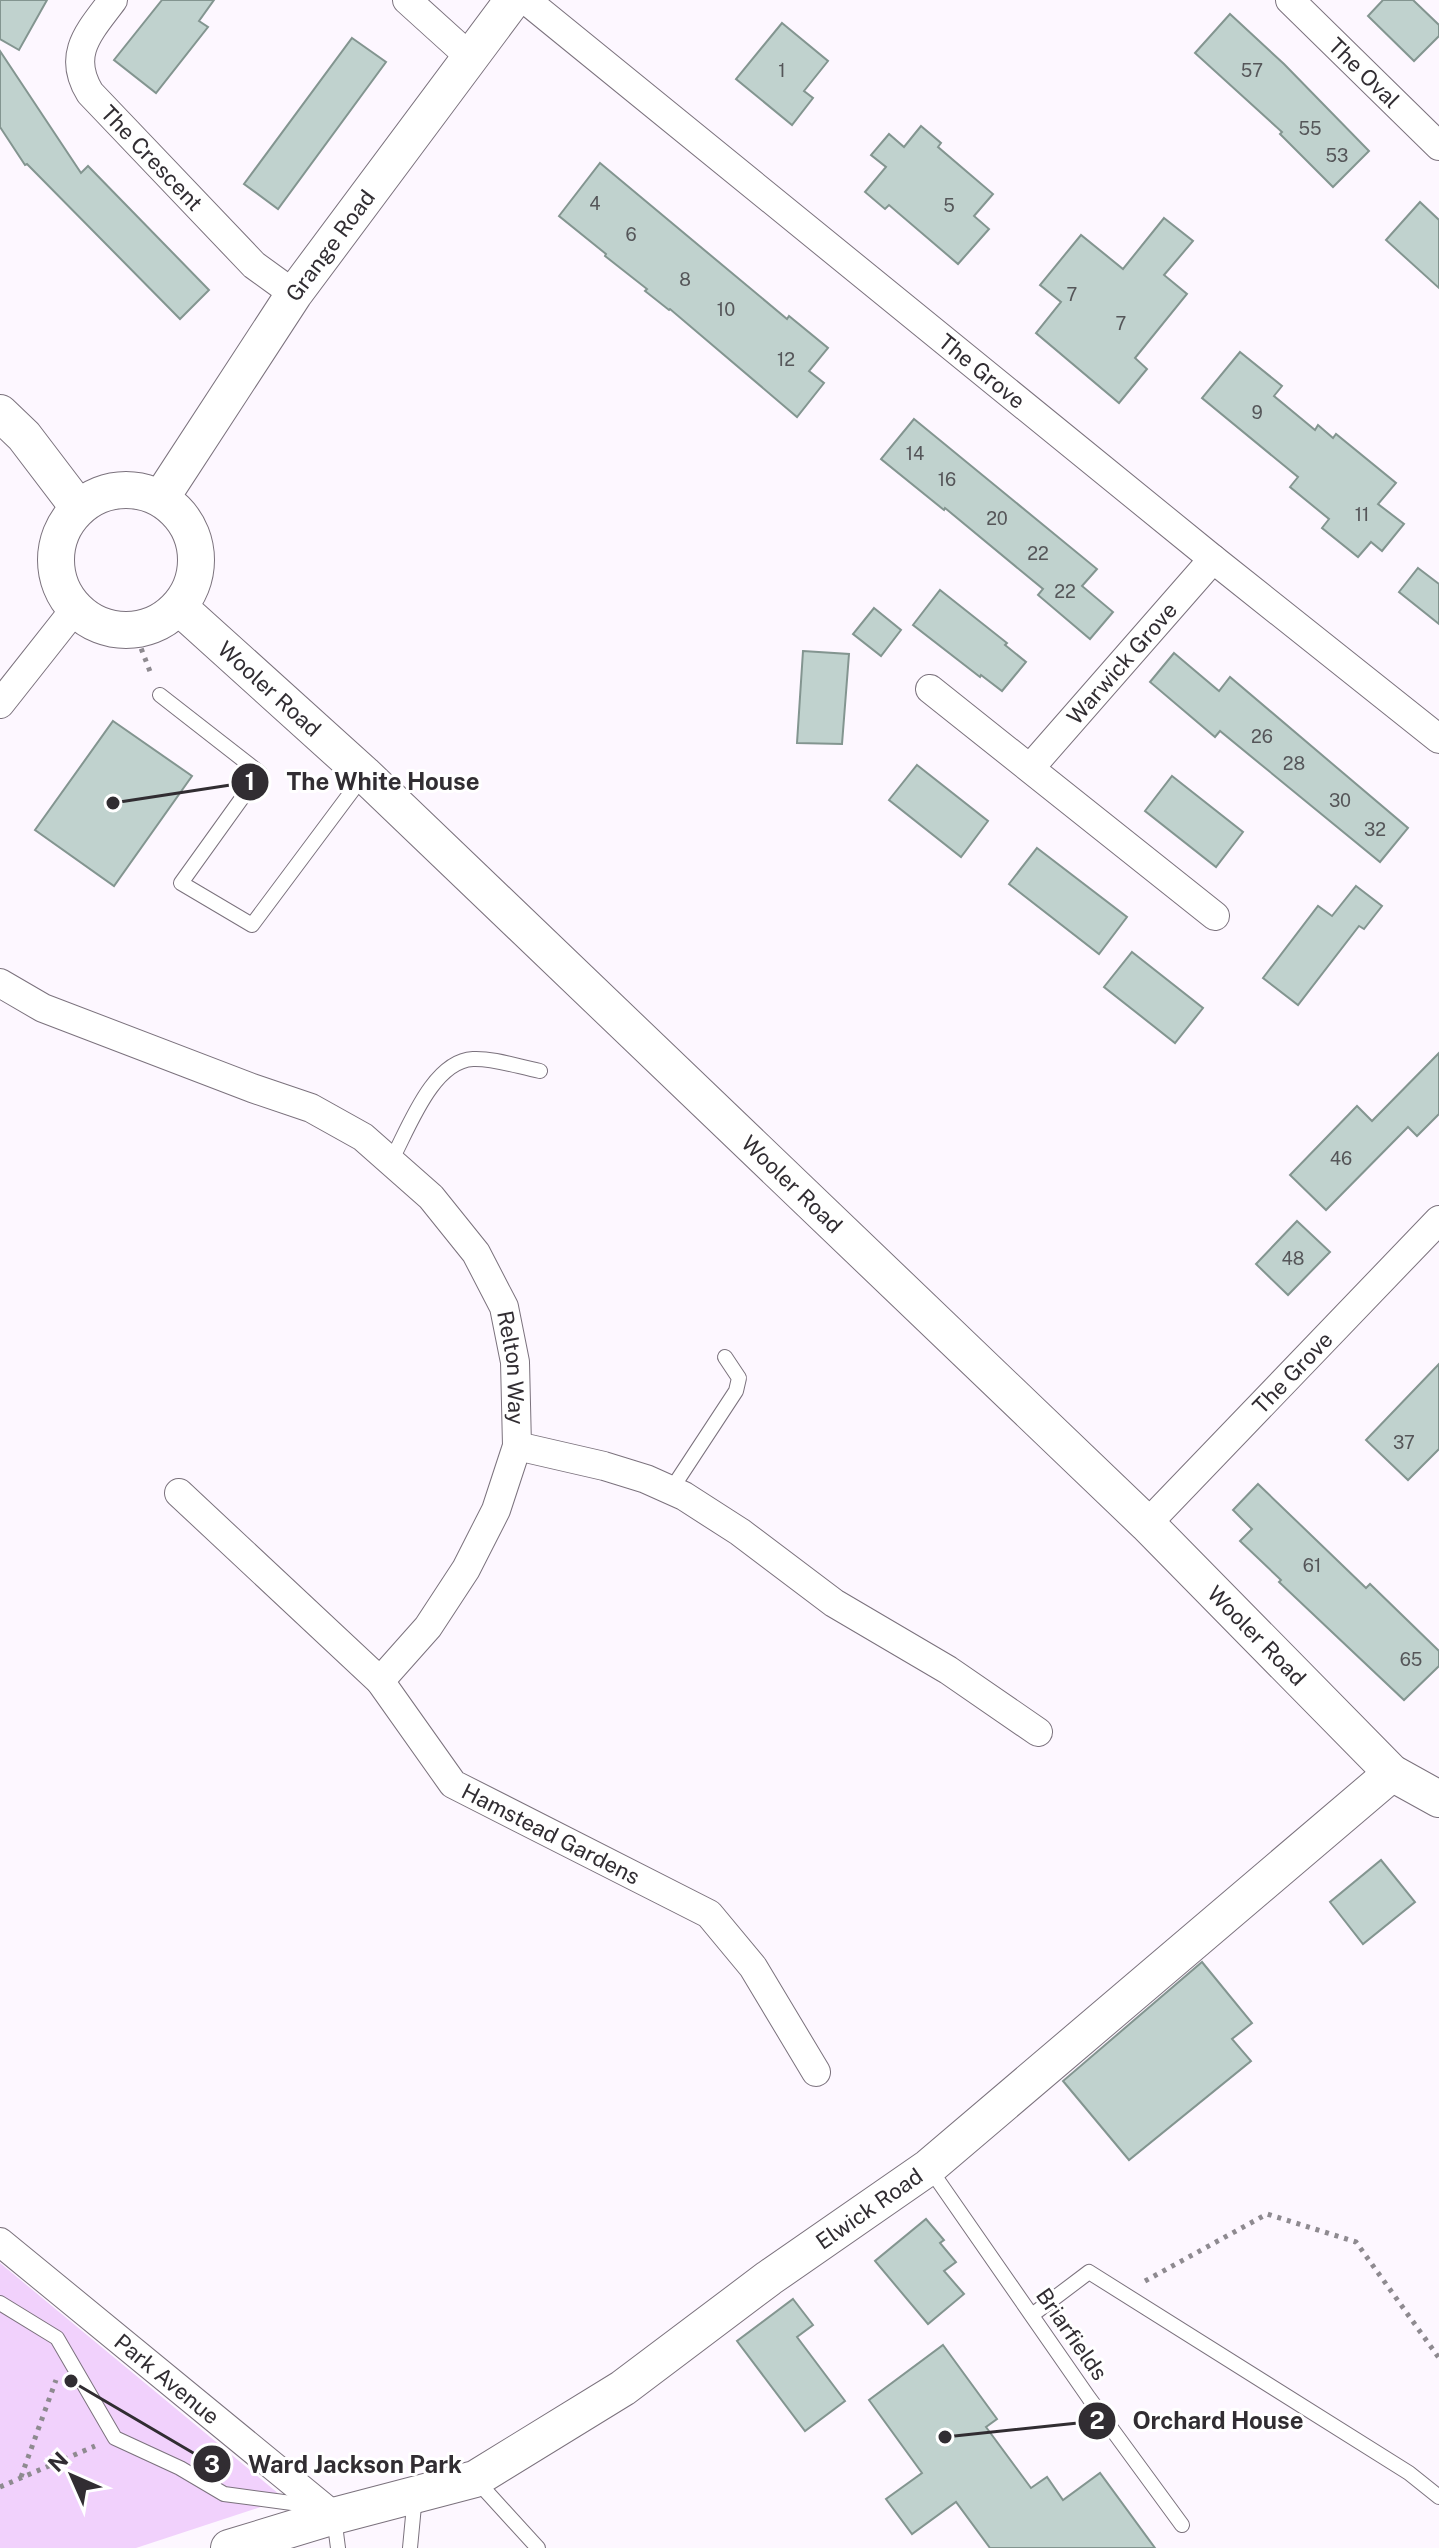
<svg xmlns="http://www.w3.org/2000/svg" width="1439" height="2548" font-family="'Public Sans',sans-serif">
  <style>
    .green { fill: #f1d1fc }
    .building { fill: #c0d2ce; stroke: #839590; stroke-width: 2 }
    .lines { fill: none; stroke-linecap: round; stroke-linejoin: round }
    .service-casing { stroke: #7b727d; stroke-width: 16 }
    .minor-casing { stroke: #7b727d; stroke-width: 30 }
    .tertiary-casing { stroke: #7b727d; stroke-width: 38 }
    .path { stroke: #8e8a90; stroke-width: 5; stroke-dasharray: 4 6; stroke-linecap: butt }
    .service { stroke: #fff; stroke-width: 14 }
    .minor { stroke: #fff; stroke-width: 28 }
    .tertiary { stroke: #fff; stroke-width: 36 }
    .labels { text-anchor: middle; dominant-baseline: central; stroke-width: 6; stroke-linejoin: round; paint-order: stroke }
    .number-label { font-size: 18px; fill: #555659 }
    .street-label { font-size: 22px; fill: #312d32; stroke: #fff }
    .leader { fill: none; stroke: #312d32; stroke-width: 3 }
    .callout-dot { fill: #312d32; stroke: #fff; stroke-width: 3 }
    .mark-label { font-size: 24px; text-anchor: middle; font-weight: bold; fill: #fff }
    .callout-label { font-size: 24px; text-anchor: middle; font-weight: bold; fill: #312d32; stroke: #fff; stroke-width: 6; stroke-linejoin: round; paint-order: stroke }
  </style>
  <rect width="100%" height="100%" fill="#fdf7ff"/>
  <path class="green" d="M0,2263L285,2499L136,2548H0Z"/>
  <g class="building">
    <path d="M0,0H47L19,50L0,39Z"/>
    <path d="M162,0H214L199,21L208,27L156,93L114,60Z"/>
    <path d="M1383,0H1413L1439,25V36L1414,61L1368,16Z"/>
    <path d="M1230,14L1284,64L1369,151L1333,187L1280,134L1282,132L1195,53Z"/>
    <path d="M782,23L828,61L804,91L813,98L792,125L736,79Z"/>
    <path d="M352,38L386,62L278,209L244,184Z"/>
    <path d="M0,51L81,173L88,166L209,290L180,319L27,164L25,165L0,127Z"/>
    <path d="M921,126L941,143L938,147L993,194L974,216L989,229L958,264L889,205L885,209L865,192L886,167L871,155L889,134L904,147Z"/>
    <path d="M600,163L787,319L789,316L828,348L809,371L824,383L797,417L670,309L669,310L645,291L647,289L605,256L606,254L559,216Z"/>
    <path d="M1420,202L1439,220V288L1386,240Z"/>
    <path d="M1164,218L1193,241L1164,275L1187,294L1135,358L1147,369L1119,403L1036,333L1061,302L1040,285L1081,235L1123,269Z"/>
    <path d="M1240,352L1282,386L1274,396L1315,430L1318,425L1333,438L1336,434L1396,483L1378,504L1404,524L1382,551L1371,542L1358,557L1322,528L1329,519L1290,487L1298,477L1202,398Z"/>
    <path d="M914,419L1097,569L1082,586L1113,612L1090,639L1038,595L1043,589L945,508L944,510L881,459Z"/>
    <path d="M1418,568L1439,584V624L1399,592Z"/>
    <path d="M940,590L1007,643L1005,645L1026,662L1002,691L981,675L980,677L913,625Z"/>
    <path d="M874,608L901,630L881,656L853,634Z"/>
    <path d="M803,651L849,654L842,744L797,743Z"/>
    <path d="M1174,653L1219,691L1230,677L1408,828L1380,862L1220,731L1215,737L1150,682Z"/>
    <path d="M113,721L192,776L114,886L35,830Z"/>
    <path d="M917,765L988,821L961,857L889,800Z"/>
    <path d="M1172,776L1243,832L1216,867L1145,811Z"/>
    <path d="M1037,848L1127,917L1099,954L1009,884Z"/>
    <path d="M1356,886L1382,906L1364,929L1359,926L1298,1005L1263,978L1318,906L1332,916Z"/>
    <path d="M1132,952L1203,1008L1175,1043L1104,987Z"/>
    <path d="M1439,1053V1114L1417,1136L1408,1127L1326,1210L1290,1175L1357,1106L1372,1121Z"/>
    <path d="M1297,1221L1330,1252L1288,1295L1256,1264Z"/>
    <path d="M1439,1364V1449L1408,1480L1366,1440Z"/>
    <path d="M1258,1484L1366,1588L1370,1584L1439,1651V1666L1404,1700L1279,1582L1281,1580L1240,1541L1252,1529L1233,1510Z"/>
    <path d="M1381,1860L1415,1902L1363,1944L1330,1902Z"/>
    <path d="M1202,1962L1252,2023L1232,2039L1251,2061L1129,2160L1063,2081Z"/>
    <path d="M926,2219L944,2240L940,2243L956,2262L944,2271L964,2294L928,2324L875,2261Z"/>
    <path d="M793,2299L813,2325L797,2337L845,2401L805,2431L737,2341Z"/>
    <path d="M943,2345L997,2419L986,2427L1031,2488L1047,2477L1063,2500L1100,2473L1155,2548H990L956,2502L912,2534L886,2499L922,2473L869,2400Z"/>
  </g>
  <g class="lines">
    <defs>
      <g id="service">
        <path d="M160,695L260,773L181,883L252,925L364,775"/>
        <path d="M391,1161C408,1130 432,1061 473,1059C494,1058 519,1067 540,1071"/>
        <path d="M671,1490L736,1391L739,1378L725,1357"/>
        <path d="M930,2169L1089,2398L1182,2525"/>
        <path d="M0,2303L57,2338L115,2438L180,2468L224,2494L314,2506"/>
        <path d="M1032,2315L1089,2272L1409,2473L1439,2497"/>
        <path d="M476,2480L538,2548"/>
        <path d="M334,2517L338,2548"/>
        <path d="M410,2548L415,2495"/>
      </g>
      <g id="minor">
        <path id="s1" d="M113,0C90,31 66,54 90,93L254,265L294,294"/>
        <path d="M407,0L470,57"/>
        <path id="s2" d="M526,0L1213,559L1439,739"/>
        <path id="s3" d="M1290,0L1439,146"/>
        <path d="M930,689L1215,916"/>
        <path d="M0,704L75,609"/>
        <path id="s4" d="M1031,767L1213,559"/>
        <path id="s5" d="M0,983L43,1008L252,1088L311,1108L363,1137L431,1197L476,1253L504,1307L515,1362L517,1446L496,1510L466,1569L428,1627L380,1681L453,1784L709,1914L753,1967L816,2072"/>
        <path d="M517,1446L604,1466L646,1479L684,1496L740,1532L834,1603L948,1670L1038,1732"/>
        <path d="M179,1493L380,1681"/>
        <path id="s6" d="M1147,1524L1439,1220"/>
        <path id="s7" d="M0,2242L334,2516"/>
      </g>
      <g id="tertiary">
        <path d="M0,413L24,436L78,507"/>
        <circle cx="126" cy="560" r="70"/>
        <path id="s8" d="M161,498L294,294L513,0"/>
        <path id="s9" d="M179,607L364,774L1147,1524L1392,1773L1439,1799"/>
        <path id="s10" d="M229,2548L334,2516L475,2479L623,2388L769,2278L929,2167L1392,1773"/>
      </g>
    </defs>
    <use href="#service" class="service-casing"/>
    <use href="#minor" class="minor-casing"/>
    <use href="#tertiary" class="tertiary-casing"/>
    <g class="path">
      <path d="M134,630L151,674"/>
      <path d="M1145,2281L1267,2214L1356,2242L1439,2358"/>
      <path d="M21,2477L56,2380"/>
      <path d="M0,2487L95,2446"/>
    </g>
    <use href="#service" class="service"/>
    <use href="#minor" class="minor"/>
    <use href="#tertiary" class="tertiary"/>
  </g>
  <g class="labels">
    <g class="number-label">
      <text x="782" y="70">1</text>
      <text x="1252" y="70">57</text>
      <text x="1310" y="128">55</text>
      <text x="1337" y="155">53</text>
      <text x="595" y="203">4</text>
      <text x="949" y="205">5</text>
      <text x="631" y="234">6</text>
      <text x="685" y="279">8</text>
      <text x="1072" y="294">7</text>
      <text x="726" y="309">10</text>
      <text x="1121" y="323">7</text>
      <text x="786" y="359">12</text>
      <text x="1257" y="412">9</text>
      <text x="915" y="453">14</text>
      <text x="947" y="479">16</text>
      <text x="1362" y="514">11</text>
      <text x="997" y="518">20</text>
      <text x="1038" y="553">22</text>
      <text x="1065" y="591">22</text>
      <text x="1262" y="736">26</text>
      <text x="1294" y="763">28</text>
      <text x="1340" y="800">30</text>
      <text x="1375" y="829">32</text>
      <text x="1341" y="1158">46</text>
      <text x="1293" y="1258">48</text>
      <text x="1404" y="1442">37</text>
      <text x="1312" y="1565">61</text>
      <text x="1411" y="1659">65</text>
    </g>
    <g class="street-label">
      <text stroke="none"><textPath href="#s3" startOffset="104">The Oval</textPath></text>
      <text stroke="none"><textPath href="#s1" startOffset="194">The Crescent</textPath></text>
      <text stroke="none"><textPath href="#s8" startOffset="304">Grange Road</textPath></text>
      <text stroke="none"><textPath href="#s2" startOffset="588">The Grove</textPath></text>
      <text stroke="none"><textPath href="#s4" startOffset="138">Warwick Grove</textPath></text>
      <text stroke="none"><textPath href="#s9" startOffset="122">Wooler Road</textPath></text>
      <text stroke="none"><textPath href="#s9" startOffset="842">Wooler Road</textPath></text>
      <text stroke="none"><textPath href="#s5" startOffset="680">Relton Way</textPath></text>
      <text stroke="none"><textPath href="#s6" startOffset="210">The Grove</textPath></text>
      <text stroke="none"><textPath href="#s9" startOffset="1490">Wooler Road</textPath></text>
      <text stroke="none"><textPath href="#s5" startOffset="1270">Hamstead Gardens</textPath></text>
      <text stroke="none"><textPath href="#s10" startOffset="734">Elwick Road</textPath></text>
      <text transform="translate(1072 2334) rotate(55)">Briarfields</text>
      <text stroke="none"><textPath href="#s7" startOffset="216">Park Avenue</textPath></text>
    </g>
  </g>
  <path class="leader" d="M113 803L250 782M945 2437L1097 2421M71 2381L212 2464"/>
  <g class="callout-dot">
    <circle cx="113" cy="803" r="8"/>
    <circle cx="945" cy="2437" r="8"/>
    <circle cx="71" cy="2381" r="8"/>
    <circle cx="250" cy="782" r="20"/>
    <circle cx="1097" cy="2421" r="20"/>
    <circle cx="212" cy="2464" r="20"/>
  </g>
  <g class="mark-label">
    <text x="250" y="790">1</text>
    <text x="1097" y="2429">2</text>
    <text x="212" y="2473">3</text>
  </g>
  <g class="callout-label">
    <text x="383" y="790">The White House</text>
    <text x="1218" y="2429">Orchard House</text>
    <text x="355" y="2473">Ward Jackson Park</text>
  </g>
  <g transform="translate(72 2476) rotate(315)" stroke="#ffffff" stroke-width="6" paint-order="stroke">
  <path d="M0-6L14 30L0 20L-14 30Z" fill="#312d32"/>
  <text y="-12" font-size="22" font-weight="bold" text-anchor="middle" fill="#312d32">N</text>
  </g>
</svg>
